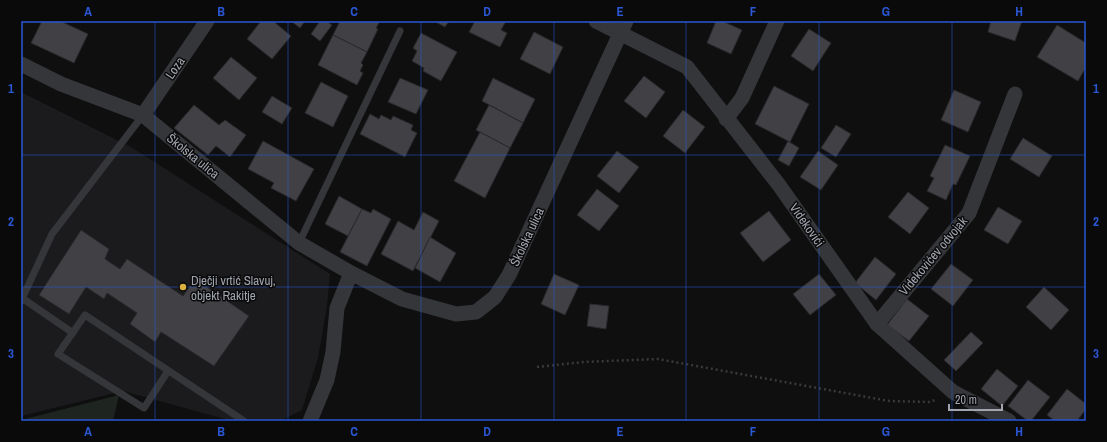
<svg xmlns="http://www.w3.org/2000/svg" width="1107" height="442" font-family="'Archivo Narrow',sans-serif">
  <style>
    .built { fill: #1b1b1d }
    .green { fill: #1e241f }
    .building { fill: #414145; stroke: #29292c }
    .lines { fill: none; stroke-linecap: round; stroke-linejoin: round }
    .path { stroke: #393a3d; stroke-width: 2.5; stroke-dasharray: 2 3; stroke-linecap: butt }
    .lane { stroke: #353639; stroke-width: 7 }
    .street { stroke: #353639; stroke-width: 15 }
    .grid { fill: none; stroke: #2a57d4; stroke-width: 1; stroke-opacity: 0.55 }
    .poi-dot { fill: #dab23d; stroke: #0a0a0b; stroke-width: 1.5 }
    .labels { text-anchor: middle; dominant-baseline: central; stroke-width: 3; stroke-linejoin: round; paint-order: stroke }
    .street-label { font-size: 13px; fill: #a2a5af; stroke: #0a0a0b }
    .poi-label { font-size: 13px; fill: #a2a5af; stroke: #0a0a0b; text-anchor: start }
    .neatline { fill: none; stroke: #2a57d4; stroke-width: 1.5 }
    .grid-label { font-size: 13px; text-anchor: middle; font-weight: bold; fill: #2a57d4 }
  </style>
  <rect width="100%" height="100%" fill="#0f0f10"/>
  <path class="built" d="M21,92L131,147L330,274L327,306L318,358L302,410L280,421H232L123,391L21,416Z"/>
  <path class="green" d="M119,395L113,421H21V420Z"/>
  <g class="building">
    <path d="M42,21H60L88,34L74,63L31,43Z"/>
    <path d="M261,21H273L291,36L272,59L247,39Z"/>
    <path d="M291,21H305L300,28Z"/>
    <path d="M320,21H326L332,25L320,41L311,34Z"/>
    <path d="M340,21H380L376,28L378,29L367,52L333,35Z"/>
    <path d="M434,21H449L445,27Z"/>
    <path d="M475,21H506L501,30L507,33L500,47L469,32Z"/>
    <path d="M716,21H722L742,30L731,54L707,43Z"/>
    <path d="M991,21H1022L1015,41L988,32Z"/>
    <path d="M1057,25L1086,43V67L1078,81L1037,57Z"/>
    <path d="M809,29L831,43L813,71L791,56Z"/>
    <path d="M534,32L563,47L550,74L520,59Z"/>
    <path d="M421,33L457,52L441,81L423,71L424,68L412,61L417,51L413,48Z"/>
    <path d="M333,35L367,52L361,63L363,65L360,71L363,73L357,85L318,65Z"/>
    <path d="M231,57L257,78L239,100L213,78Z"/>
    <path d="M644,76L665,92L646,118L624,101Z"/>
    <path d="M400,78L428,90L416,114L388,102Z"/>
    <path d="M493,78L535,99L523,123L482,101Z"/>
    <path d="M321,82L348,96L333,127L305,113Z"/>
    <path d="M774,86L809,104L790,142L755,124Z"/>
    <path d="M954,90L981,102L968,132L941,120Z"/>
    <path d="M272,96L292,108L282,124L262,112Z"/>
    <path d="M194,105L219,125L225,120L246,135L230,157L216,146L208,155L174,128Z"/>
    <path d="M489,105L523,123L510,148L476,130Z"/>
    <path d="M683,110L705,127L685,153L663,136Z"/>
    <path d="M370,114L379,119L381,115L391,120L393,116L413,125L411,130L417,133L405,157L360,134Z"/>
    <path d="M836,125L851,134L836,157L821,148Z"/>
    <path d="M480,132L510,148L485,198L454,181Z"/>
    <path d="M1023,138L1052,156L1039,177L1010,159Z"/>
    <path d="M263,141L314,169L296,201L271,188L274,183L248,169Z"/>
    <path d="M788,141L799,148L789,166L778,160Z"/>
    <path d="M945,145L970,156L956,185L953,184L946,200L927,191L934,178L930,176Z"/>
    <path d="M617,151L639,167L619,193L597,176Z"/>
    <path d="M818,151L838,165L821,190L800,177Z"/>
    <path d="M597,189L619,206L599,231L577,215Z"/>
    <path d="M908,192L929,208L910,234L888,217Z"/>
    <path d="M339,196L362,209L348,236L325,224Z"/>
    <path d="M998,207L1022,221L1008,244L984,230Z"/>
    <path d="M362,209L371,213L373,209L391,219L367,266L340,252Z"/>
    <path d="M769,211L791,240L763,262L740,233Z"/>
    <path d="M423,212L439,221L413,271L381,254L398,221L414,230Z"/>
    <path d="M81,230L109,249L105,259L120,269L127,259L183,296L195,279L249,316L214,366L161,332L155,342L130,324L137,313L107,293L104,299L86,287L69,314L39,295Z"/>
    <path d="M430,237L456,253L440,282L415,268Z"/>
    <path d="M875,257L896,274L876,300L855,283Z"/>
    <path d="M951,264L973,280L953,306L931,289Z"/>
    <path d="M554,274L579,285L565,315L541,304Z"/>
    <path d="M819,274L836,295L810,315L793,294Z"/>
    <path d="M1044,287L1069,310L1051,330L1026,307Z"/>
    <path d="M907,299L929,316L909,341L887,325Z"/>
    <path d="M590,304L609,306L606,329L587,326Z"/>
    <path d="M971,332L983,343L956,371L944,360Z"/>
    <path d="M997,369L1018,386L1002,406L981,389Z"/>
    <path d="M1028,380L1050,397L1031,421H1028L1008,406Z"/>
    <path d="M1067,389L1086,404V409L1077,421H1055L1047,415Z"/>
  </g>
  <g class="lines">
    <path class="path" d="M537,367L583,362L658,359L889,401L930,402L937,399"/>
    <g class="lane">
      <path d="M299,243L400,31"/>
      <path d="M22,298L73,333"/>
      <path d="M21,301L52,234L143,115"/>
      <path d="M168,371L144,408L58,354L85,315L244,421"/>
    </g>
    <g class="street">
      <path d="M596,21L687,67L779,185L877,324L953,392L1009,421"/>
      <path d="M21,64L61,84L143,115L299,243L351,273L402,299L456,314L476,312L495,297L509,275L626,21"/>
      <path d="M143,115L207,21"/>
      <path d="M726,119L742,98L777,21"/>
      <path d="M877,324L969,213L1015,94"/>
      <path d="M310,421L327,380L333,352L337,308L351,273"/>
    </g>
  </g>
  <path class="grid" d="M155,21V421M288,21V421M421,21V421M554,21V421M686,21V421M819,21V421M952,21V421M21,155H1086M21,287H1086"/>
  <circle class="poi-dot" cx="183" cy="287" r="4"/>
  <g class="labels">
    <g class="street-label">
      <text transform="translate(175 68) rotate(-56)">Loza</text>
      <text transform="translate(193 156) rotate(39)">Školska ulica</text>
      <text transform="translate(807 225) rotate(55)">Videkovići</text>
      <text transform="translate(527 237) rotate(-65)">Školska ulica</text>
      <text transform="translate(933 256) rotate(-50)">Videkovićev odvojak</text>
    </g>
    <g class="poi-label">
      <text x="191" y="280">Dječji vrtić Slavuj,<tspan x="191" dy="15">objekt Rakitje</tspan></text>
    </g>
  </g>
  <rect width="1107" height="442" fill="none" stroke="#0a0a0b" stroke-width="44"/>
  <path d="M949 404v6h53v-6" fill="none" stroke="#a2a5af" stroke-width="2"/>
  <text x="955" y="404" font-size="12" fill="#a2a5af" stroke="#0a0a0b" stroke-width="3" paint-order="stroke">20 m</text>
  <rect x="22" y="22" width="1063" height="398" class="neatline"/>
  <g class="grid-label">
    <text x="88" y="16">A</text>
    <text x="221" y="16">B</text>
    <text x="354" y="16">C</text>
    <text x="487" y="16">D</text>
    <text x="620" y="16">E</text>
    <text x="753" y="16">F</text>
    <text x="886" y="16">G</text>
    <text x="1019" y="16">H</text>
    <text x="11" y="93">1</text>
    <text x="1096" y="93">1</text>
    <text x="11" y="226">2</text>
    <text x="1096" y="226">2</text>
    <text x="11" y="358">3</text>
    <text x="1096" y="358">3</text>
    <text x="88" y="436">A</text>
    <text x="221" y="436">B</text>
    <text x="354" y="436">C</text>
    <text x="487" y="436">D</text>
    <text x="620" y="436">E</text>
    <text x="753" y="436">F</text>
    <text x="886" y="436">G</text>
    <text x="1019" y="436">H</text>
  </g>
</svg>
